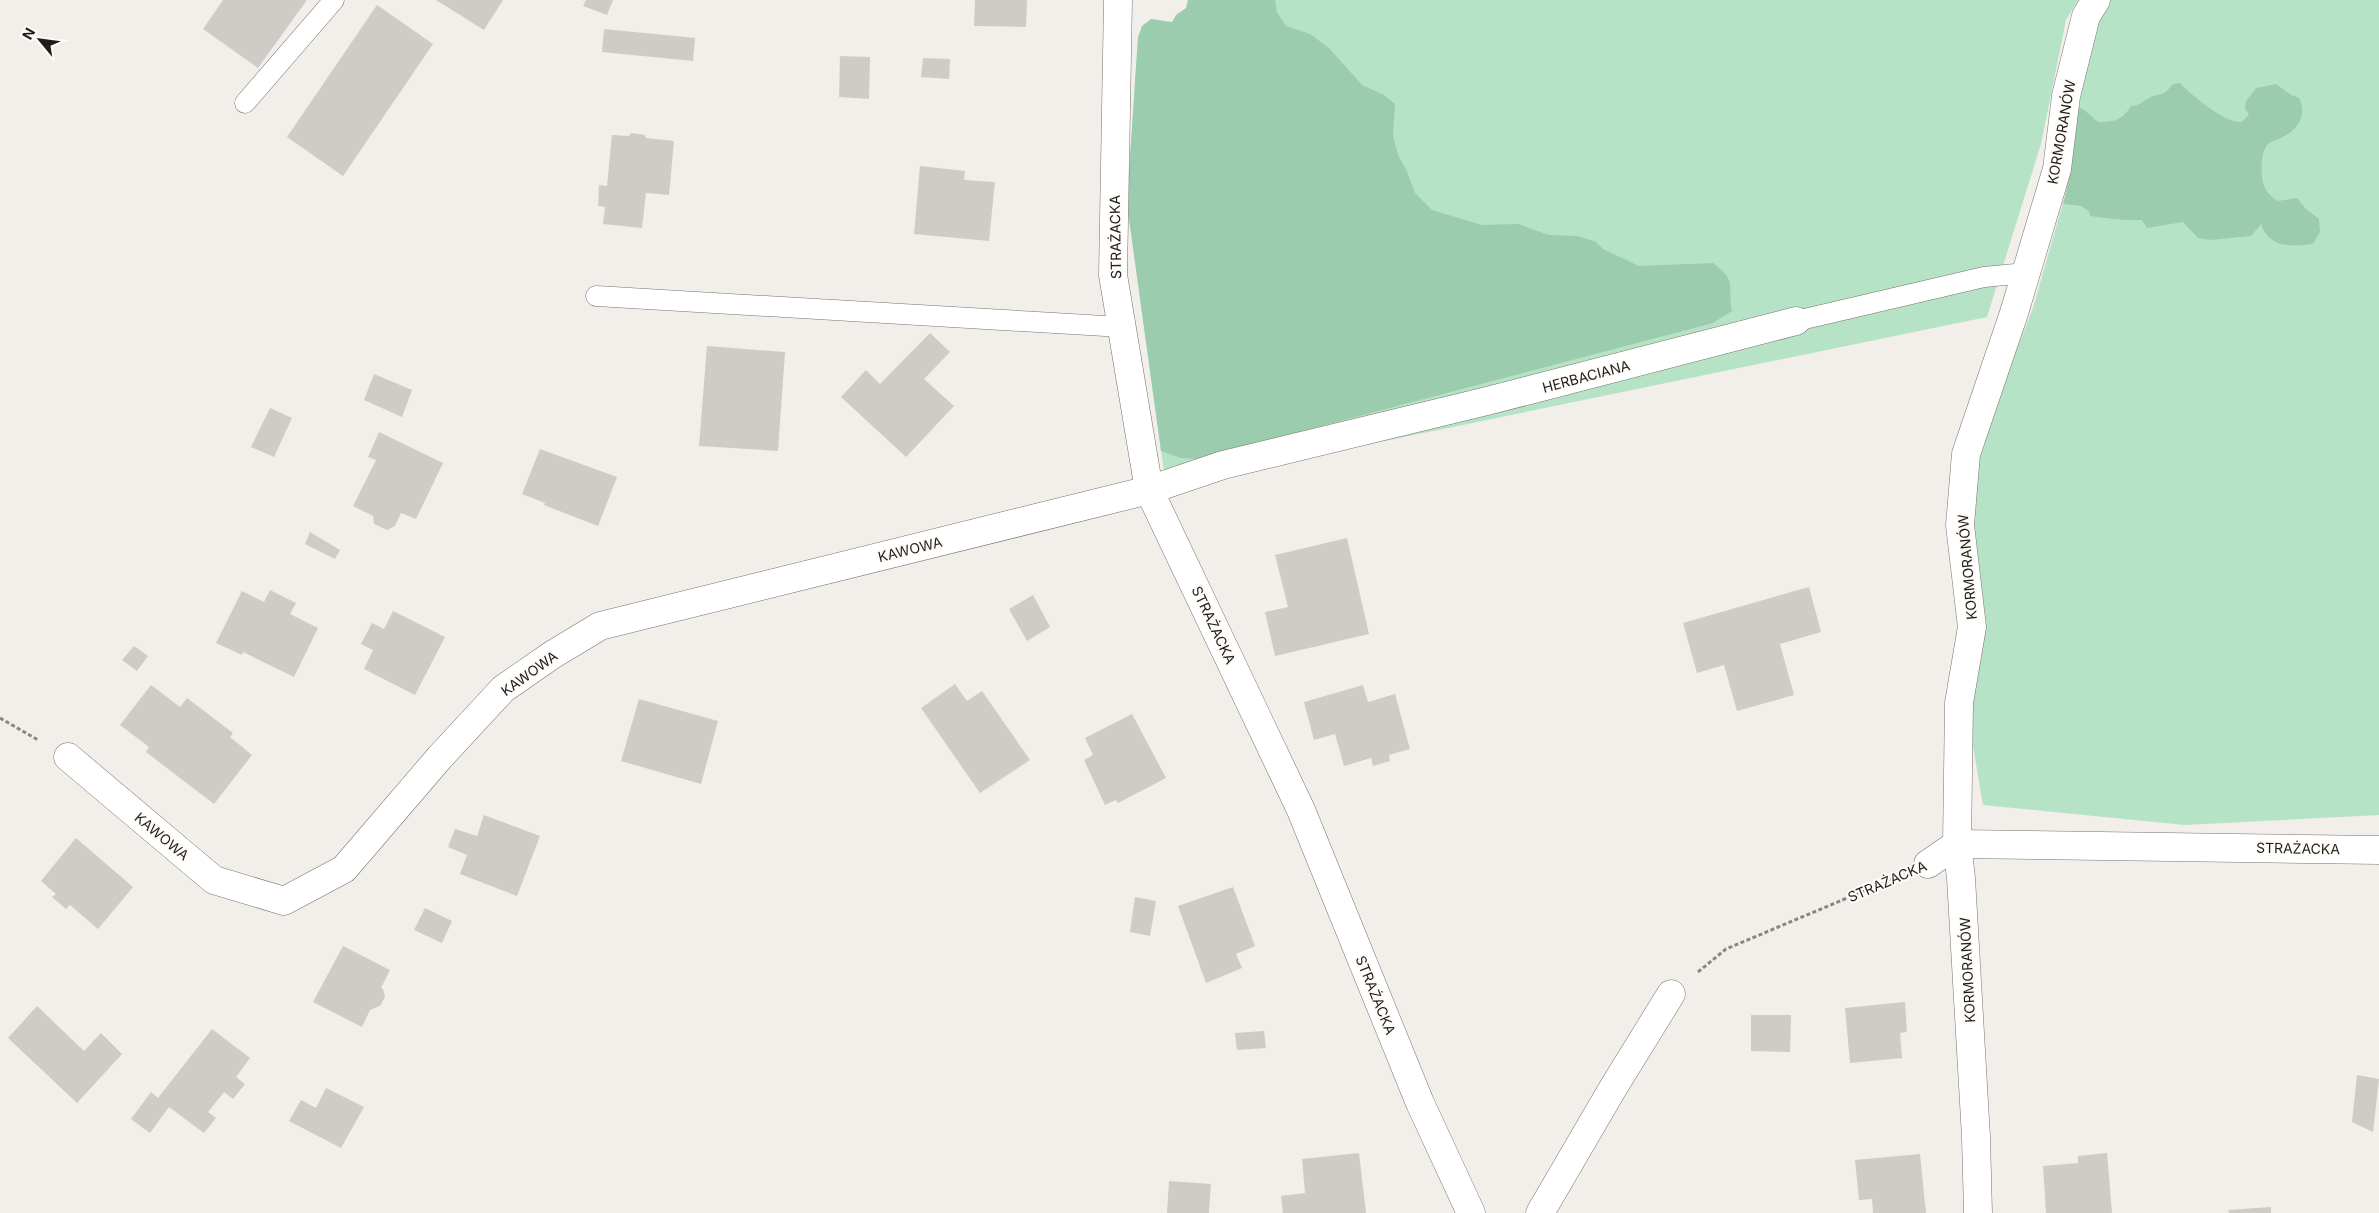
<svg xmlns="http://www.w3.org/2000/svg" width="2379" height="1213" font-family="Inter,sans-serif">
  <style>
    .green { fill: #b6e3c6 }
    .forest { fill: #9bccad }
    .building { fill: #cfccc7 }
    .lines { fill: none; stroke-linecap: round; stroke-linejoin: round }
    .service-casing { stroke: #777470; stroke-width: 21 }
    .minor-casing { stroke: #777470; stroke-width: 29 }
    .path { stroke: #898684; stroke-width: 3; stroke-dasharray: 4 2.5; stroke-linecap: butt }
    .service { stroke: #fff; stroke-width: 20 }
    .minor { stroke: #fff; stroke-width: 28 }
    .labels { text-anchor: middle; dominant-baseline: central; stroke-width: 4; stroke-linejoin: round; paint-order: stroke }
    .street-label { font-size: 14px; fill: #1f1d1c; stroke: #fffcf7 }
  </style>
  <rect width="100%" height="100%" fill="#f2eeea"/>
  <g class="green">
    <path d="M1207,0H2078L2066,20L2041,144L1987,317L1166,486L1127,204L1138,37L1203,44Z"/>
    <path d="M2108,0H2379V815L2185,825L1983,805L1968,717L1973,527L1978,446L2033,308L2070,178L2082,76L2098,15Z"/>
  </g>
  <g class="forest">
    <path d="M1188,0H1275L1277,12L1286,26L1310,34L1329,48L1362,85L1384,95L1395,104L1393,136L1398,155L1407,171L1415,193L1432,210L1482,225L1518,224L1549,235L1578,236L1596,242L1603,249L1639,266L1713,263C1738,282 1727,284 1732,311L1713,323L1196,459L1181,458L1161,451L1127,204L1138,37L1142,26L1151,19L1172,22L1176,15L1186,8Z"/>
    <path d="M2180,83C2191,95 2225,123 2240,122C2245,121 2246,117 2249,114L2245,109L2246,101L2256,88L2276,84L2291,95L2299,98C2308,116 2297,130 2281,138C2276,140 2271,141 2267,145C2260,154 2260,178 2265,188C2268,194 2272,197 2278,201L2297,198L2306,209L2319,219L2320,232L2313,244C2291,247 2269,248 2261,224L2251,236L2210,240L2198,238L2183,222L2147,228L2142,220C2124,221 2107,218 2090,216L2089,211L2081,206L2063,204C2072,171 2075,140 2073,106L2083,109L2098,122C2115,122 2122,120 2131,106C2140,105 2142,102 2149,98C2162,91 2161,99 2173,84Z"/>
  </g>
  <g class="building">
    <path d="M223,0H307L258,68L203,29Z"/>
    <path d="M436,0H503L484,30Z"/>
    <path d="M586,0H613L607,15L583,6Z"/>
    <path d="M975,0H1027L1026,27L974,26Z"/>
    <path d="M377,5L433,44L343,176L287,137Z"/>
    <path d="M604,29L695,38L693,61L602,52Z"/>
    <path d="M840,56L870,57L869,99L839,97Z"/>
    <path d="M923,58L950,59L949,79L921,77Z"/>
    <path d="M631,133L645,135L646,138L674,141L669,195L646,193L642,228L603,224L605,207L598,206L599,185L607,186L612,135L629,136Z"/>
    <path d="M920,166L965,171L964,180L995,182L989,241L914,234Z"/>
    <path d="M930,333L950,352L924,379L954,406L906,457L841,397L866,370L880,384Z"/>
    <path d="M707,346L785,352L778,451L699,446Z"/>
    <path d="M374,374L412,390L402,417L364,400Z"/>
    <path d="M270,408L292,418L274,457L251,447Z"/>
    <path d="M379,432L443,463L416,519L401,513L395,526L387,530L374,524L373,516L353,506L376,460L368,457Z"/>
    <path d="M540,449L617,477L598,526L544,505L545,503L522,494Z"/>
    <path d="M310,532L340,550L335,559L305,544Z"/>
    <path d="M1347,538L1369,634L1275,656L1265,612L1288,607L1275,555Z"/>
    <path d="M1809,587L1821,632L1780,644L1794,695L1737,711L1724,665L1697,673L1683,623Z"/>
    <path d="M270,590L296,603L290,614L318,628L294,677L243,652L242,655L216,643L242,591L264,602Z"/>
    <path d="M1033,595L1050,627L1027,641L1009,609Z"/>
    <path d="M393,611L445,637L415,695L364,669L373,650L361,644L372,623L384,629Z"/>
    <path d="M134,646L148,656L137,671L122,660Z"/>
    <path d="M955,684L967,701L982,691L1030,760L980,793L921,708Z"/>
    <path d="M151,685L180,707L187,698L233,733L230,737L252,755L214,804L146,752L149,747L120,725Z"/>
    <path d="M1363,685L1368,702L1395,694L1410,749L1389,755L1390,761L1373,766L1371,758L1344,766L1335,734L1314,740L1304,702Z"/>
    <path d="M639,699L718,721L701,784L621,761Z"/>
    <path d="M1132,714L1166,778L1118,803L1116,800L1105,805L1084,760L1093,755L1085,738Z"/>
    <path d="M484,815L540,836L517,896L460,874L467,855L448,847L455,829L477,836Z"/>
    <path d="M76,838L133,887L98,929L70,905L66,909L52,897L56,894L41,881Z"/>
    <path d="M1233,887L1255,946L1236,954L1242,968L1206,983L1178,906Z"/>
    <path d="M1135,897L1156,901L1150,936L1130,932Z"/>
    <path d="M425,908L452,921L442,943L414,930Z"/>
    <path d="M343,946L390,970L381,988L383,989L385,997L380,1006L370,1010L362,1027L313,1002Z"/>
    <path d="M1905,1002L1907,1032L1900,1033L1902,1058L1850,1063L1845,1008Z"/>
    <path d="M37,1006L84,1051L101,1033L122,1054L77,1103L8,1038Z"/>
    <path d="M1751,1015H1791L1790,1052L1751,1051Z"/>
    <path d="M212,1029L250,1058L236,1077L245,1084L233,1099L224,1092L208,1112L216,1118L204,1133L169,1107L150,1133L131,1119L151,1092L158,1098Z"/>
    <path d="M1264,1031L1266,1048L1237,1050L1235,1033Z"/>
    <path d="M2357,1075L2379,1079L2373,1132L2352,1122Z"/>
    <path d="M326,1088L364,1107L341,1148L289,1121L301,1100L316,1108Z"/>
    <path d="M1359,1153L1366,1213H1283L1281,1196L1305,1193L1302,1159Z"/>
    <path d="M2107,1153L2112,1213H2046L2043,1166L2078,1163V1156Z"/>
    <path d="M1920,1154L1926,1213H1873L1872,1199L1859,1200L1855,1160Z"/>
    <path d="M1169,1181L1211,1184L1209,1213H1167Z"/>
    <path d="M2271,1207V1213H2229L2228,1210Z"/>
  </g>
  <g class="lines">
    <defs>
      <g id="service">
        <path d="M245,103L334,0"/>
        <path d="M596,296L1122,327"/>
        <path d="M1796,321L1984,277L2026,273"/>
      </g>
      <g id="minor">
        <path d="M1118,0L1113,275L1149,490L1301,810L1420,1103L1471,1213"/>
        <path d="M68,757L214,880L284,901L344,869L440,757L503,689L552,655L600,626L1149,490L1223,465L1487,401L1796,321"/>
        <path d="M1928,864L1957,844L2379,850"/>
        <path d="M1540,1213L1613,1088L1671,994"/>
        <path d="M1978,1213L1976,1137L1961,878L1957,844L1959,703L1972,627L1960,525L1966,454L2014,313L2057,169L2066,96L2086,16L2096,0"/>
      </g>
    </defs>
    <use href="#service" class="service-casing"/>
    <use href="#minor" class="minor-casing"/>
    <g class="path">
      <path d="M0,718L38,740"/>
      <path d="M1698,972L1726,949L1897,877"/>
    </g>
    <use href="#service" class="service"/>
    <use href="#minor" class="minor"/>
  </g>
  <g class="labels">
    <g class="street-label">
      <text transform="translate(2061 132) rotate(-80)">KORMORANÓW</text>
      <text transform="translate(1115 237) rotate(-91)">STRAŻACKA</text>
      <text transform="translate(1586 376) rotate(-15)">HERBACIANA</text>
      <text transform="translate(910 549) rotate(-14)">KAWOWA</text>
      <text transform="translate(1967 567) rotate(-95)">KORMORANÓW</text>
      <text transform="translate(1214 625) rotate(65)">STRAŻACKA</text>
      <text transform="translate(529 673) rotate(-36)">KAWOWA</text>
      <text transform="translate(162 836) rotate(40)">KAWOWA</text>
      <text transform="translate(2298 848) rotate(1)">STRAŻACKA</text>
      <text transform="translate(1887 881) rotate(-23)">STRAŻACKA</text>
      <text transform="translate(1967 970) rotate(-93)">KORMORANÓW</text>
      <text transform="translate(1376 995) rotate(68)">STRAŻACKA</text>
    </g>
  </g>
  <g transform="translate(40 40) rotate(299)" stroke="#fffcf7" stroke-width="4" paint-order="stroke">
  <path d="M0-4L9 19L0 12L-9 19Z" fill="#1f1d1c"/>
  <text y="-8" font-size="14" font-weight="bold" text-anchor="middle" fill="#1f1d1c">N</text>
  </g>
</svg>
